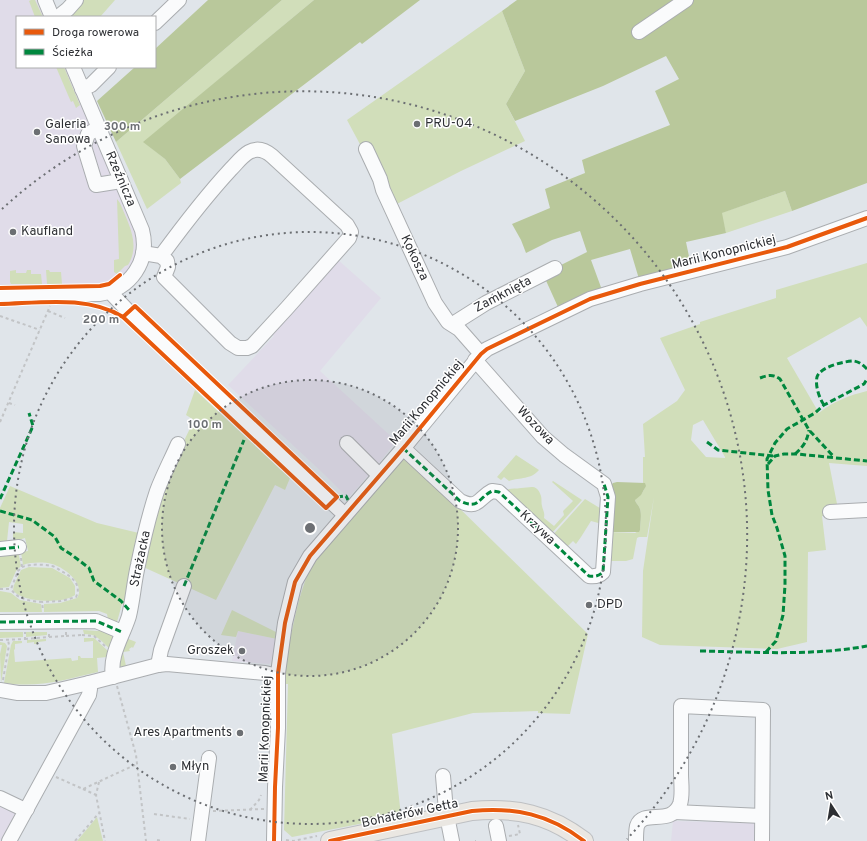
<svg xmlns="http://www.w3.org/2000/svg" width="867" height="841" font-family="Overpass,sans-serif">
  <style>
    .commercial { fill: #e0dce9 }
    .green { fill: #d1deba; fill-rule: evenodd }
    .forest { fill: #b9c89b }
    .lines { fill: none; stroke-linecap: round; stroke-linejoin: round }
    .minor-casing { stroke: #aaadb0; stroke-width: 16 }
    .major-casing { stroke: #bec0c3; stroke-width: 20 }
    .path { stroke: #c2c4c6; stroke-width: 2; stroke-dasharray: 3 3; stroke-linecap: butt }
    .minor { stroke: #fafbfc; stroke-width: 14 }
    .major { stroke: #eae7e2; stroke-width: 18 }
    .quiet { stroke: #00873e; stroke-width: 3; stroke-dasharray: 6 3; stroke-linecap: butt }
    .cycleway-casing { stroke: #fff; stroke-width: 6 }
    .cycleway { stroke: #e8590c; stroke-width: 4 }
    .ring { fill: none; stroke: #6c6f73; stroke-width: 2; stroke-dasharray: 2 4 }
    .poi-dot { fill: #6c6f73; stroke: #fff; stroke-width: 1.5 }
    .labels { text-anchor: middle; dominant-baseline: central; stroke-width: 3; stroke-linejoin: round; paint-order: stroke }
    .poi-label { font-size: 13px; fill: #2d2f33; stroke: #fff; text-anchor: start }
    .street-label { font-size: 13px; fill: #2d2f33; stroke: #fff }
    .centre { fill: #6c6f73; stroke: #fff; stroke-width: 2 }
    .ring-label { font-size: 12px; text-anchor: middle; font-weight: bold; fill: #6c6f73; stroke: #fff; stroke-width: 3; stroke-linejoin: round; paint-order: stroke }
  </style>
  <rect width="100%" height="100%" fill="#e0e5ea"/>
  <g class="commercial">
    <path d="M0,0H40L47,17H17V67H68L137,237L138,247L135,258L130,268L122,277L111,285L100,289L0,290Z"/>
    <path d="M337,259L381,298L320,371L396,441L377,466L348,498L325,475L228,385L274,336L272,335Z"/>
    <path d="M238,631L277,639L271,662L269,664L232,661Z"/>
    <path d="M0,805L17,814L4,841H0Z"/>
    <path d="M673,821L754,823L755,841H671Z"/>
  </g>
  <g class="green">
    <path d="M31,0H35L43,17H35L29,1Z"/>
    <path d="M81,0H115L100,17H66Z"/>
    <path d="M282,0H314L144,142L165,159L180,179L181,183L147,209L116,142Z"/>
    <path d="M502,11L525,71L506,104L525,141L461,171L393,206L347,120Z"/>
    <path d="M56,67H64L80,105L76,108L73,101L71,102Z"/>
    <path d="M785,191L792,211L726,233L721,213Z"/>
    <path d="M117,199L120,203C128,223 141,244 128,265L125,266L117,274L114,272V260L119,259Z"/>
    <path d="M867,263V327L860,317L787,358L819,413C832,402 850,395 867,391V466L829,463L838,509L829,516H822L826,550L808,552L807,642L777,649L660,645L642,637L643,571L654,497L647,537H639L637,538L633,559L626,561H608L609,532L635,533L640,530C640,524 642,515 640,509C639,505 636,504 635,500C640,493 645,494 645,483H643V457H645L643,424L677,401L685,390L660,338L700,324V322L776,298V290ZM703,420L725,457V458L706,457L691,440L693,425Z"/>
    <path d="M16,270V273H26L27,270H31V274H41L42,284H11L10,282V271Z"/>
    <path d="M46,270H49L50,272H61L62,284H47Z"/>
    <path d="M195,390L290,478L285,490L275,485L216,600L141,566L170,470L194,420L186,415Z"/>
    <path d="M516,455L539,470C530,480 521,477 509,481L504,477L501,480L497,477Z"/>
    <path d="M402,457H407L588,634L570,714L538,713V711L473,713L392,734L401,816L292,837L284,830L288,684H283C284,662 288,647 293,626C298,602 304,579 316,556Z"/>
    <path d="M553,481L582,500L551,534L506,490C511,488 515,489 521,488C530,488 537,483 541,496C542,500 541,503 542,506C543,511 545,512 544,518L554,526L564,515L563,511L573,501L552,482Z"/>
    <path d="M10,486L97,523L143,534L128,607L122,604L117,622L108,619L107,614L99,611L44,612V604L60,603L77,598C86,584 64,567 52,564C44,562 31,562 23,565L21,552L28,551L25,538L15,541L13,538V532L23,533V524L9,522L7,541L5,543L0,544V508Z"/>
    <path d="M585,499L603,510L602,524L591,521L581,537L576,544L573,541L565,549L551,537Z"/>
    <path d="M18,551L21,566L16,571L9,587L0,588V554Z"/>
    <path d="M29,567L52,568L70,578L75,586V595C64,604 21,603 13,590L14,585L21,570Z"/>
    <path d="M0,591L11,593L20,600L41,604L42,612H0Z"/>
    <path d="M232,610L278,633L277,639L238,631L236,637L221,635Z"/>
    <path d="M83,630L98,631L101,630L113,635L110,649C100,640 97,634 84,634Z"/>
    <path d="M0,632H23V637L0,638Z"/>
    <path d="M26,632H47V635L26,637Z"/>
    <path d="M84,638H94L108,651L107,657L97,658L98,672C64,680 39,688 4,683L11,645L13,641H22V643L15,644V649L14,650L15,662L71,658L72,661L78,660V656H80L81,658H93V641L84,642Z"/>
    <path d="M126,638L136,642L133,648L132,647L129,649L130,651L123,652L126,666L120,667V658Z"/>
    <path d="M46,639V641L38,642V644H34V642L27,643V640Z"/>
    <path d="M0,642L5,643L7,646L1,683L0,654L2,645H0Z"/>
    <path d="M97,817L103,841H77Z"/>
  </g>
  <g class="forest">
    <path d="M208,0H282L116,142L97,101L135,67H155V49Z"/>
    <path d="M314,0H420L362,44L360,42L180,179L165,159L143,142Z"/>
    <path d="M517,0H867V183L792,211L785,191L722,213L726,233L686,242L691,266L639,279L630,249L591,260L602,290L558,307L543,274L587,252L580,231L552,240L526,253L521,240L512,224L550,208L545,189L585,173L582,160L670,125L655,91L679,79L666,56L603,86L515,121L506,104L525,71L502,11Z"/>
    <path d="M617,482L645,483L646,486L641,495L635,500C636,504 639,505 640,509C642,515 640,524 640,530L639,532H609L611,485L613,483Z"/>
  </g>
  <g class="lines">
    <defs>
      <g id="minor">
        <path d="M45,0L52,17"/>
        <path d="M58,17L68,9L76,0"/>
        <path d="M155,23L179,0"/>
        <path d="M639,32L686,0"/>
        <path d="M82,89L91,85L109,67"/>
        <path d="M98,128L88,134L84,146L96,185L121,181"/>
        <path d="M366,149L380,179L383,190L435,303L448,322L459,329L481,354"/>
        <path d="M143,253L161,256C183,226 206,196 231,169C237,163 242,156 249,152C258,147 266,151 272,156L347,225L351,232L349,238L287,308L252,346L247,348H238L230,343L164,277L168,267L167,261L161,256"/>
        <path d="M110,292L129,312L345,515"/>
        <path d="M0,296L99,294C131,289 150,261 142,230L73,67"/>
        <path d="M454,325L456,322L486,303L555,268"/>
        <path d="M347,443L379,475"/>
        <path d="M403,448L460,501C479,510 478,498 492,491L499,492L589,576C595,577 599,576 603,572L608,497L604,484L564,455L543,437L475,360"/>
        <path d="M830,512L867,510"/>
        <path d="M0,549L19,547"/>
        <path d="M0,622L96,621L122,632"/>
        <path d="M158,665L161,650L184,586"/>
        <path d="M113,677C109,655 123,636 129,616C133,599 134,582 138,565C143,541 149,515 157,491C163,475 171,460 178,444"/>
        <path d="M0,690L18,693H46L89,683L158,665L167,664L265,673L278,676"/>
        <path d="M443,776L446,811L452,841"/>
        <path d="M0,798L21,808L27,809"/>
        <path d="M675,812L762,816"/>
        <path d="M496,826L499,841"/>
        <path d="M9,841L89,695L90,689L89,683"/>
        <path d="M198,841L209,758"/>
        <path d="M274,841L275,787L278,728V673L285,623L295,582L310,556L406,445L481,354L487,349L590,299L640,284L787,247L867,218"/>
        <path d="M636,841C636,836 636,831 637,826C643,808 671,827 680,804C683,795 681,783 681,774C681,751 681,729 681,706L763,710L762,841"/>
      </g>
      <path id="major" d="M330,841L472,811C515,807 549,814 584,841"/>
    </defs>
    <use href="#minor" class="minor-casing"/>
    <use href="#major" class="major-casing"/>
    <g class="path">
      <path d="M48,311L65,318"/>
      <path d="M0,316L40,330"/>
      <path d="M9,403L15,405"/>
      <path d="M0,422L50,306"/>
      <path d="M21,558L22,567L18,571L11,589C18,600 31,601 42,602L43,610"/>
      <path d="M22,567C30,564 43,564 51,566C55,566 59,570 63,572C72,577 82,585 76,597L61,601L42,602"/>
      <path d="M0,589H11"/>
      <path d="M82,635L94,636L105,646"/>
      <path d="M66,636L82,635V634"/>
      <path d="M49,637L66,636V632"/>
      <path d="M25,639L49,637V633"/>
      <path d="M0,640L25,639V632"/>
      <path d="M3,680L9,645L8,640"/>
      <path d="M117,686L136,755L146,841"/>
      <path d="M56,777L83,789L137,764"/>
      <path d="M99,782L96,795L105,841"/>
      <path d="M83,789L96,795"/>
      <path d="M250,810L259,800L261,795"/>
      <path d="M213,811L264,809"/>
      <path d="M154,814L190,819"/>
      <path d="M509,836L520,834L518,825"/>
      <path d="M157,840L163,841"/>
      <path d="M286,840L293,841L317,836"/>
      <path d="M75,841L99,813"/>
      <path d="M475,841H476"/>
    </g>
    <use href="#minor" class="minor"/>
    <use href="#major" class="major"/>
    <g class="quiet">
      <path d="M760,378C768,375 773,374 780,379L809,430L834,457"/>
      <path d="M824,405C819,398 815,385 817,377C820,367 844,361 854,361C860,362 863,365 867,369"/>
      <path d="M707,442L718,450L773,456"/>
      <path d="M403,448L460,501C479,510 478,498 492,491L499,492L589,576C595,577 599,576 603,572L608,497L604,484"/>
      <path d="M795,454C804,446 807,441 809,430"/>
      <path d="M768,464L775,456L784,454H797L867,461"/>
      <path d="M337,497L346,496L348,500"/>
      <path d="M0,499L33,426L29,413"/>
      <path d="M0,511L32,520L55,537L61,548L72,555L89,568L94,581L121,601L130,611"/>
      <path d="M0,549L19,547"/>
      <path d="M184,586L244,440"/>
      <path d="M0,622L96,621L122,632"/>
      <path d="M700,651C757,652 812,656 867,646"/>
      <path d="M766,652L776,641L783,615L785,585V556L777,528L772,515L768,490L767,459L775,443L787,429L815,413L824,405L864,384L867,379"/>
    </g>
    <defs>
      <g id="cycleway">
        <path d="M0,288L100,286L109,284L120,275"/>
        <path d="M0,304C39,303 88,295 123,317L326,508L337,497L135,306L123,317"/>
        <path d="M274,841L275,787L278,728V673L285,623L295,582L310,556L406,445L481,354L487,349L590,299L640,284L787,247L867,218"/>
        <path d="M330,841L472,811C515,807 549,814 584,841"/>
      </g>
    </defs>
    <use href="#cycleway" class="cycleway-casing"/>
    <use href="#cycleway" class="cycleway"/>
  </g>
  <circle cx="310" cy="528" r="148" fill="#6c6f73" fill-opacity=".12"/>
  <g class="ring">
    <circle cx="310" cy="528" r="148"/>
    <circle cx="310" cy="528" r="296"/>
    <path d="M2 209A444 444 0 0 1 627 839"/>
  </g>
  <g class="poi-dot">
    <circle cx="417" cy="124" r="4"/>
    <circle cx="37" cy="132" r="4"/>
    <circle cx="13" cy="232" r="4"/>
    <circle cx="589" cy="605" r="4"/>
    <circle cx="242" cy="651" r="4"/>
    <circle cx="240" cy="733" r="4"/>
    <circle cx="173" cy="767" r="4"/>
  </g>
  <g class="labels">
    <g class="poi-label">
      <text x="425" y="124">PRU-04</text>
      <text x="45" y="125">Galeria<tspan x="45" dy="15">Sanowa</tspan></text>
      <text x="21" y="232">Kaufland</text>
      <text x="597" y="605">DPD</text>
      <text x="234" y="651" text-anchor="end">Groszek</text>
      <text x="232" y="733" text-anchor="end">Ares Apartments</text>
      <text x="181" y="767">Młyn</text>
    </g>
    <g class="street-label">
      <text transform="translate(120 179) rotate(67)">Rzeźnicza</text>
      <text transform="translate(724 253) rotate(-14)">Marii Konopnickiej</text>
      <text transform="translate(414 258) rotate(65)">Kokosza</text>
      <text transform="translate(503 295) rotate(-28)">Zamknięta</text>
      <text transform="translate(427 403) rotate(-50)">Marii Konopnickiej</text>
      <text transform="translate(535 426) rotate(46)">Wozowa</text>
      <text transform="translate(537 528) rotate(43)">Krzywa</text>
      <text transform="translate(141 559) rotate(-78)">Strażacka</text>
      <text transform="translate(266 729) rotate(-88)">Marii Konopnickiej</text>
      <text transform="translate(410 814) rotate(-12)">Bohaterów Getta</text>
    </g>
  </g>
  <circle cx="310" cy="528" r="6" class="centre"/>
  <g class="ring-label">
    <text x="122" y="130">300 m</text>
    <text x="101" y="323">200 m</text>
    <text x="205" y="428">100 m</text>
  </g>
  <rect x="16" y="16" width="140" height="52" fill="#ffffff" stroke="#abacad"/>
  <rect x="24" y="29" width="20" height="6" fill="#e8590c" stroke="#abacad"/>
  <text x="52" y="36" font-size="12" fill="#2d2f33">Droga rowerowa</text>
  <rect x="24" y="49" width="20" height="6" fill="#00873e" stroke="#abacad"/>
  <text x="52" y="56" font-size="12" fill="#2d2f33">Ścieżka</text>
  <g transform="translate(831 805) rotate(348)" stroke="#ffffff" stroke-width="3" paint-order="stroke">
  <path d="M0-3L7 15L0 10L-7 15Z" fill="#2d2f33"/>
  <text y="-6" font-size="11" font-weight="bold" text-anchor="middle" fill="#2d2f33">N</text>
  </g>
</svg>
